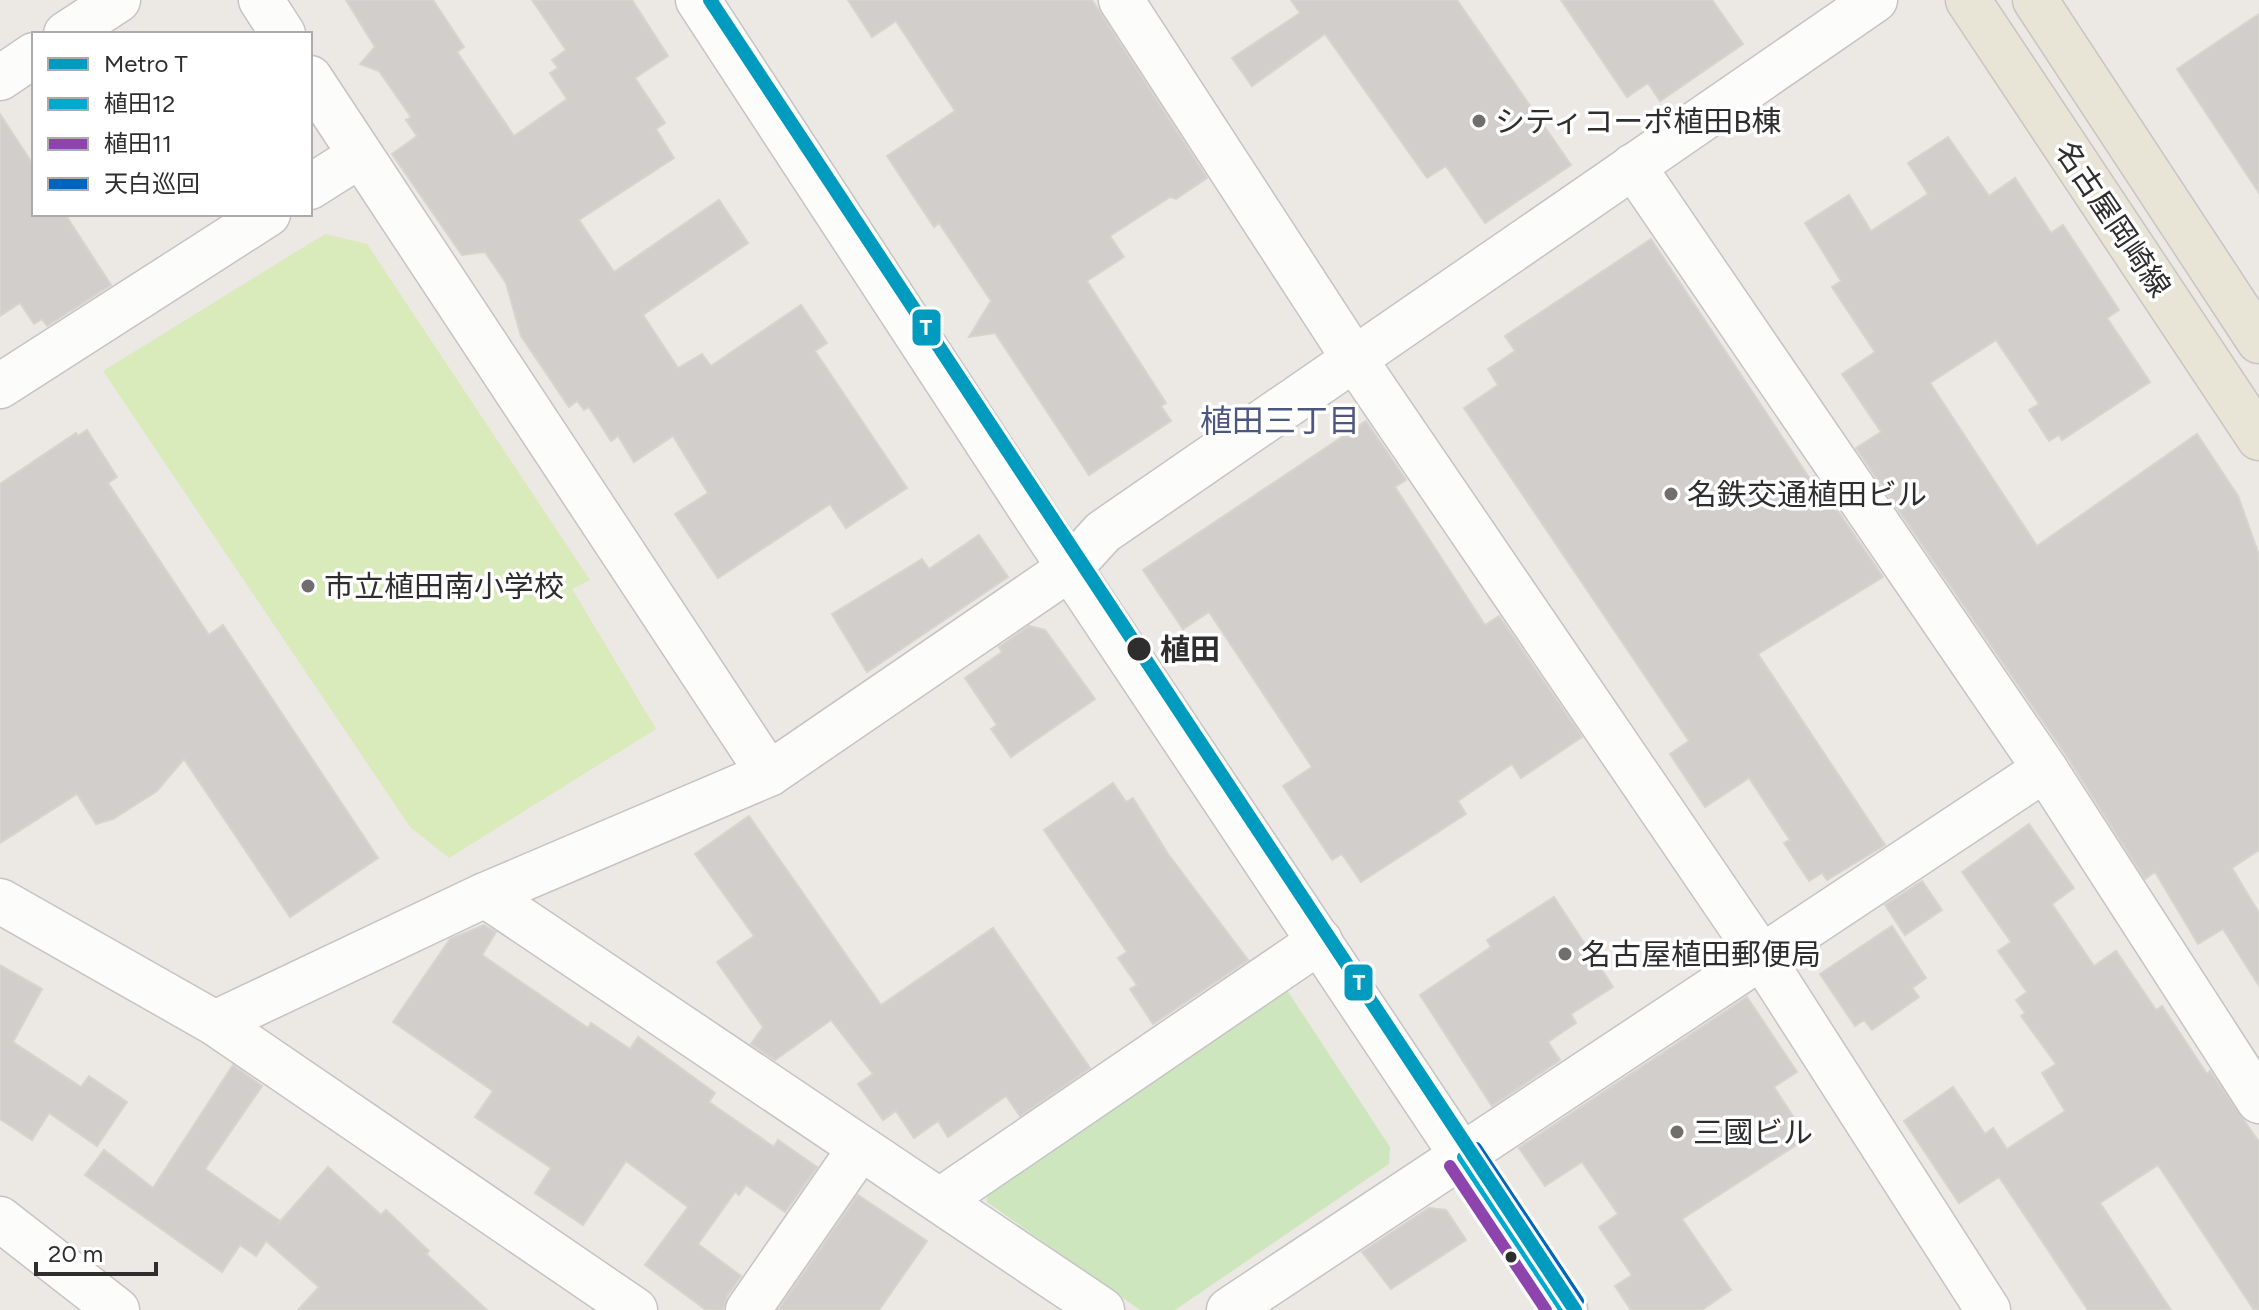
<svg xmlns="http://www.w3.org/2000/svg" width="2259" height="1310" font-family="Figtree,'Noto Sans JP',sans-serif">
  <style>
    .green { fill: #cee6be }
    .pitch { fill: #d9eabb }
    .building { fill: #d1cecb; stroke: #d7d4d0; stroke-width: 2 }
    .lines { fill: none; stroke-linecap: round; stroke-linejoin: round }
    .minor-casing { stroke: #c5c4c5; stroke-width: 47 }
    .tertiary-casing { stroke: #c5c4c5; stroke-width: 47 }
    .primary-casing { stroke: #c6c5c4; stroke-width: 47 }
    .minor { stroke: #fcfcfb; stroke-width: 44 }
    .tertiary { stroke: #fcfcfb; stroke-width: 44 }
    .primary { stroke: #e8e4d6; stroke-width: 44 }
    .bus-1-casing { stroke: #fff; stroke-width: 18 }
    .bus-2-casing { stroke: #fff; stroke-width: 18 }
    .bus-3-casing { stroke: #fff; stroke-width: 18 }
    .bus-1 { stroke: #00a9ce; stroke-width: 12 }
    .bus-2 { stroke: #8e44ad; stroke-width: 12 }
    .bus-3 { stroke: #0065bd; stroke-width: 12 }
    .metro-1-casing { stroke: #fff; stroke-width: 20 }
    .metro-1 { stroke: #009bbf; stroke-width: 14 }
    .poi-dot { fill: #706f6e; stroke: #fff; stroke-width: 3 }
    .stop-dot { fill: #2e2e2e; stroke: #fff; stroke-width: 3 }
    .labels { text-anchor: middle; dominant-baseline: central; stroke-width: 7; stroke-linejoin: round; paint-order: stroke }
    .poi-label { font-size: 30px; fill: #2e2e2e; stroke: #fff; text-anchor: start }
    .street-label { font-size: 30px; fill: #2e2e2e; stroke: #fff }
    .stop-label { font-size: 30px; font-weight: bold; fill: #2e2e2e; stroke: #fff; text-anchor: start }
    .neighbourhood-label { font-size: 32px; fill: #4d5680; stroke: #fff }
    .line-badge { stroke: #fff; stroke-width: 3 }
    .badge-label { font-size: 22px; text-anchor: middle; font-weight: bold; fill: #fff }
  </style>
  <rect width="100%" height="100%" fill="#ece8e4"/>
  <path class="green" d="M1283,984L1390,1147L1389,1164L1175,1310H1140L987,1202L986,1184Z"/>
  <path class="pitch" d="M325,234L367,244L590,580L572,589L656,729L449,858L410,827L103,371Z"/>
  <g class="building">
    <path d="M346,0H433L464,47L457,52L514,136L567,99L550,73L558,68L552,60L566,50L532,0H632L668,56L635,78L665,123L656,129L674,158L579,220L614,272L719,200L748,243L643,315L678,368L702,354L711,366L801,305L827,343L815,351L907,488L846,528L830,504L718,578L675,514L708,493L673,436L634,462L618,436L611,441L589,407L584,410L577,401L569,407L521,336L506,283L485,252L462,255L392,154L417,136L406,120L411,117L379,71L360,64L375,47Z"/>
    <path d="M848,0H1092L1207,178L1176,199L1170,197L1110,236L1124,257L1087,281L1166,403L1161,406L1171,421L1089,475L995,333L969,337L991,301L939,223L934,227L887,156L955,111L896,21L872,37Z"/>
    <path d="M1291,0H1457L1571,165L1485,223L1446,166L1427,178L1325,34L1252,86L1232,58L1300,13Z"/>
    <path d="M1561,0H1712L1743,44L1660,101L1648,83L1627,97Z"/>
    <path d="M2259,14V193L2177,69Z"/>
    <path d="M0,114L34,166V214H65L111,285L47,326L42,319L34,324L20,303L0,316Z"/>
    <path d="M1948,137L1989,196L2015,178L2051,233L2063,225L2119,310L2107,318L2150,382L2062,440L2059,435L2049,441L2029,410L2039,404L1996,340L1930,383L2037,546L2197,434L2238,496L2259,555V850L2232,868L2259,913V986L2223,929L2198,944L2155,872L2145,879L2066,755L1856,448L1881,432L1842,374L1875,352L1832,287L1841,281L1805,223L1849,195L1871,231L1928,194L1908,163Z"/>
    <path d="M1651,239L1810,479L1814,476L1883,577L1758,654L1885,845L1827,880L1822,873L1809,881L1784,843L1790,840L1749,778L1705,807L1670,754L1689,741L1464,408L1498,385L1488,369L1515,351L1505,336Z"/>
    <path d="M1366,421L1406,480L1395,487L1485,625L1499,616L1582,737L1521,778L1512,764L1458,801L1466,814L1361,882L1342,854L1332,860L1283,786L1312,767L1209,612L1183,629L1143,570Z"/>
    <path d="M87,430L117,477L108,483L209,635L223,625L378,858L290,917L184,759L157,791L113,819L96,824L77,794L0,843V484L76,433L78,436Z"/>
    <path d="M979,535L1008,577L867,672L832,614L922,559L929,569Z"/>
    <path d="M1029,626L1045,630L1095,699L1011,757L991,729L997,725L965,678L1002,652L999,647Z"/>
    <path d="M1113,783L1126,802L1133,798L1168,854L1248,960L1153,1024L1130,989L1137,985L1118,958L1127,952L1044,830Z"/>
    <path d="M749,816L881,1005L993,928L1090,1068L1020,1116L1006,1096L948,1137L938,1121L914,1138L896,1111L883,1120L858,1084L873,1074L831,1020L775,1060L751,1044L763,1027L717,962L754,936L695,854Z"/>
    <path d="M2029,824L2074,888L2052,904L2094,966L2116,951L2156,1010L2162,1006L2207,1074L2210,1071L2259,1142V1310H2254L2158,1165L2100,1203L2171,1310H2088L1999,1177L1959,1203L1904,1121L1953,1087L1985,1134L1993,1128L2007,1149L2065,1111L2042,1073L2056,1064L2021,1016L2025,1013L2016,1000L2027,992L1998,951L2011,942L1962,872Z"/>
    <path d="M1922,881L1942,910L1905,935L1885,905Z"/>
    <path d="M1554,897L1613,987L1571,1014L1576,1023L1548,1042L1560,1060L1492,1106L1420,995L1491,947L1487,940Z"/>
    <path d="M484,925L496,932L482,955L588,1028L591,1023L630,1049L638,1037L715,1093L709,1102L774,1147L778,1140L817,1167L785,1212L746,1185L739,1195L735,1192L698,1244L741,1276L727,1296L723,1310H706L645,1265L688,1207L626,1161L583,1225L535,1193L551,1168L475,1117L493,1091L393,1022L450,939Z"/>
    <path d="M1892,926L1926,978L1912,988L1919,997L1872,1030L1864,1020L1855,1026L1820,974Z"/>
    <path d="M0,965L42,989L13,1042L81,1087L89,1076L127,1102L97,1146L49,1113L32,1140L0,1119Z"/>
    <path d="M1747,997L1797,1072L1774,1087L1807,1138L1682,1219L1731,1290L1702,1310H1631L1615,1286L1632,1275L1599,1227L1618,1214L1582,1162L1545,1186L1519,1148Z"/>
    <path d="M233,1065L262,1086L205,1169L280,1221L277,1225L328,1167L381,1215L386,1210L429,1251L426,1254L487,1310H298L319,1287L266,1241L256,1256L240,1245L222,1272L85,1175L104,1150L153,1188Z"/>
    <path d="M858,1195L927,1241L879,1310H778Z"/>
    <path d="M1429,1208L1446,1210L1466,1240L1391,1289L1362,1252Z"/>
  </g>
  <g class="lines">
    <defs>
      <g id="minor">
        <path d="M261,0L283,34"/>
        <path d="M1121,0L1353,357L1761,956L1988,1310"/>
        <path d="M66,34L118,0"/>
        <path d="M0,78L34,55"/>
        <path d="M310,78L769,774"/>
        <path d="M1633,166L2045,769L2259,1101"/>
        <path d="M310,187L359,156"/>
        <path d="M0,386L268,214"/>
        <path d="M485,895L1102,1310"/>
        <path d="M0,901L215,1023L635,1310"/>
        <path d="M215,1023L485,895L769,774L1070,568"/>
        <path d="M942,1199L1320,941"/>
        <path d="M0,1219L117,1310"/>
        <path d="M748,1310L859,1150"/>
        <path d="M1229,1310L2045,769"/>
      </g>
      <g id="tertiary">
        <path d="M698,0L1043,528L1565,1310"/>
        <path d="M1070,568L1103,532L1875,0"/>
      </g>
      <g id="primary">
        <path d="M1968,0L2259,438"/>
        <path d="M2035,0L2259,341"/>
      </g>
    </defs>
    <use href="#minor" class="minor-casing"/>
    <use href="#tertiary" class="tertiary-casing"/>
    <use href="#primary" class="primary-casing"/>
    <use href="#minor" class="minor"/>
    <use href="#tertiary" class="tertiary"/>
    <use href="#primary" class="primary"/>
    <defs>
      <path id="bus-1" d="M1463,1157L1565,1310"/>
      <path id="bus-2" d="M1450,1166L1546,1310"/>
      <path id="bus-3" d="M1476,1148L1578,1301"/>
    </defs>
    <use href="#bus-1" class="bus-1-casing"/>
    <use href="#bus-2" class="bus-2-casing"/>
    <use href="#bus-3" class="bus-3-casing"/>
    <use href="#bus-1" class="bus-1"/>
    <use href="#bus-2" class="bus-2"/>
    <use href="#bus-3" class="bus-3"/>
    <defs>
      <path id="metro-1" d="M710,0L1575,1310"/>
    </defs>
    <use href="#metro-1" class="metro-1-casing"/>
    <use href="#metro-1" class="metro-1"/>
  </g>
  <g class="poi-dot">
    <circle cx="1479" cy="121" r="8"/>
    <circle cx="1671" cy="494" r="8"/>
    <circle cx="308" cy="586" r="8"/>
    <circle cx="1565" cy="954" r="8"/>
    <circle cx="1677" cy="1132" r="8"/>
  </g>
  <g class="stop-dot">
    <circle cx="1139" cy="649" r="13"/>
    <circle cx="1511" cy="1257" r="7"/>
  </g>
  <g class="labels">
    <g class="poi-label">
      <text x="1495" y="121">シティコーポ植田B棟</text>
      <text x="1687" y="494">名鉄交通植田ビル</text>
      <text x="324" y="586">市立植田南小学校</text>
      <text x="1581" y="954">名古屋植田郵便局</text>
      <text x="1693" y="1132">三國ビル</text>
    </g>
    <g class="street-label">
      <text transform="translate(2113 219) rotate(56)">名古屋岡崎線</text>
    </g>
    <g class="stop-label">
      <text x="1160" y="649">植田</text>
    </g>
    <g class="neighbourhood-label">
      <text x="1280" y="421">植田三丁目</text>
    </g>
  </g>
  <g class="line-badge">
    <rect x="911" y="308" width="31" height="39" rx="8" fill="#009bbf"/>
    <rect x="1343" y="963" width="31" height="39" rx="8" fill="#009bbf"/>
  </g>
  <g class="badge-label">
    <text x="926" y="335">T</text>
    <text x="1359" y="990">T</text>
  </g>
  <rect x="32" y="32" width="280" height="184" fill="#ffffff" stroke="#ababab" stroke-width="2"/>
  <rect x="48" y="58" width="40" height="12" fill="#009bbf" stroke="#ababab" stroke-width="2"/>
  <text x="104" y="72" font-size="24" fill="#2e2e2e">Metro T</text>
  <rect x="48" y="98" width="40" height="12" fill="#00a9ce" stroke="#ababab" stroke-width="2"/>
  <text x="104" y="112" font-size="24" fill="#2e2e2e">植田12</text>
  <rect x="48" y="138" width="40" height="12" fill="#8e44ad" stroke="#ababab" stroke-width="2"/>
  <text x="104" y="152" font-size="24" fill="#2e2e2e">植田11</text>
  <rect x="48" y="178" width="40" height="12" fill="#0065bd" stroke="#ababab" stroke-width="2"/>
  <text x="104" y="192" font-size="24" fill="#2e2e2e">天白巡回</text>
  <path d="M36 1262v12h120v-12" fill="none" stroke="#2e2e2e" stroke-width="4"/>
  <text x="48" y="1262" font-size="24" fill="#2e2e2e" stroke="#ffffff" stroke-width="6" paint-order="stroke">20 m</text>
</svg>
